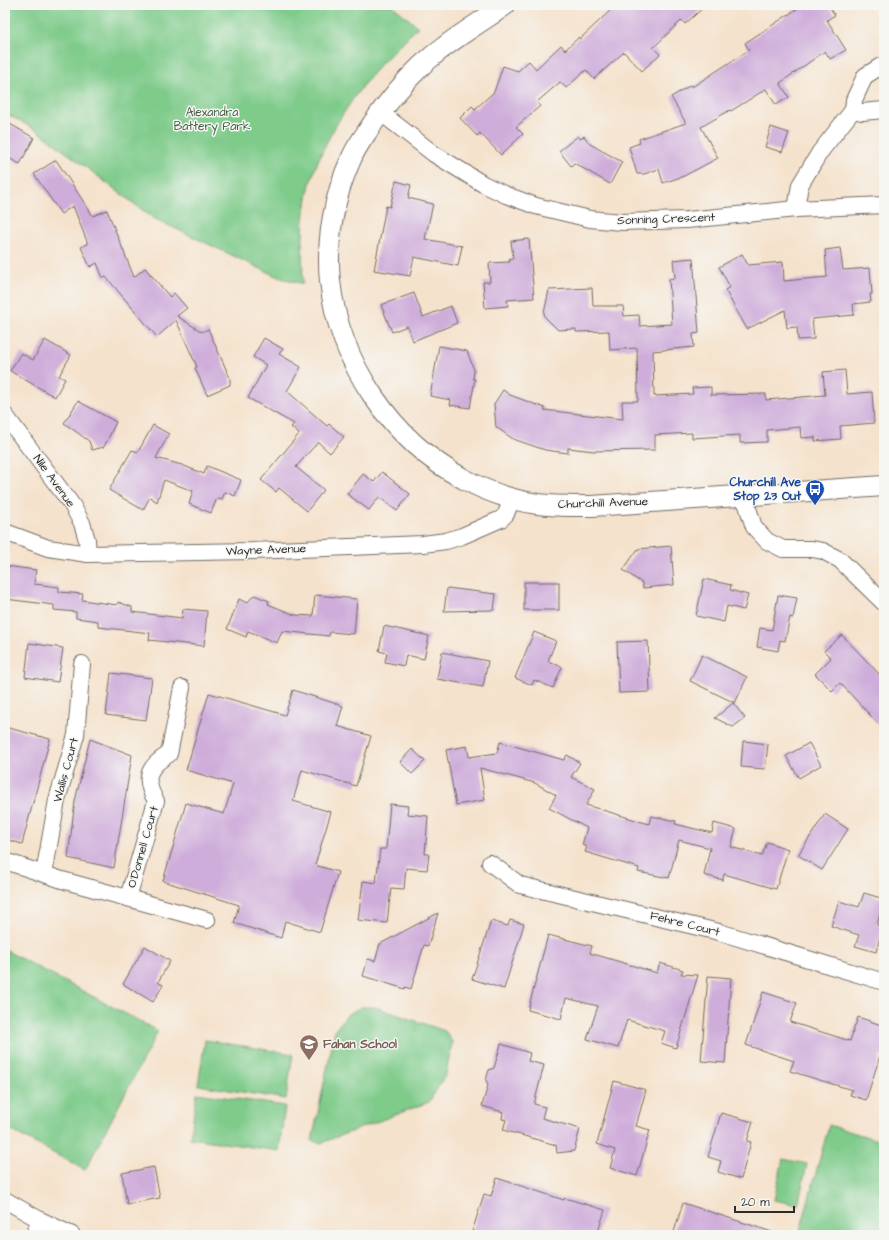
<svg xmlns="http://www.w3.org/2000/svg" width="889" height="1240" font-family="'Architects Daughter',sans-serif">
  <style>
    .green { fill: #7ecb8a; stroke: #547b5a }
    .building { fill: #cfadda }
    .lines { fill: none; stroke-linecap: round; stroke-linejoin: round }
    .minor-casing { stroke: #726b63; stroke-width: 18 }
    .tertiary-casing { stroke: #726b63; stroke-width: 22 }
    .minor { stroke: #fff; stroke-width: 16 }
    .tertiary { stroke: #fff; stroke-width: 20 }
    .labels { text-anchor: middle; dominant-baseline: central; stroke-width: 3; stroke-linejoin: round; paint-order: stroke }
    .park-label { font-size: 12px; fill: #445b48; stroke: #f6f6f2 }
    .street-label { font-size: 12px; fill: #2b2b2b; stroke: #f6f6f2 }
    .transit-label { font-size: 12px; font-weight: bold; fill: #164399; stroke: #f6f6f2; text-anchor: end }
    .education-label { font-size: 12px; font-weight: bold; fill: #785e54; stroke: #f6f6f2; text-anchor: start }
  </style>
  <rect width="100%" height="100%" fill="#f6f6f2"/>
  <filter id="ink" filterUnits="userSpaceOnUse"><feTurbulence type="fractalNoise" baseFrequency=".025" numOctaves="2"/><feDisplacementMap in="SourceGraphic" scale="8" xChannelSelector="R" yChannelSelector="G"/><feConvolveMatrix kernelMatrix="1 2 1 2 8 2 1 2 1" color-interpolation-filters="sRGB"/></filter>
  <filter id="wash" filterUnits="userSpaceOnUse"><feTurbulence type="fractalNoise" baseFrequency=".012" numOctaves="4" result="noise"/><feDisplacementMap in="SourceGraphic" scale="16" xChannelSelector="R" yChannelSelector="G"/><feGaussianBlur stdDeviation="0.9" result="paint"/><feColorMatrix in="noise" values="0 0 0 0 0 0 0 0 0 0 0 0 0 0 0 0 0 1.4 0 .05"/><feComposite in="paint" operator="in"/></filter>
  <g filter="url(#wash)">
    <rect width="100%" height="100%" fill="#f5e2cc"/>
    <g class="green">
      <path d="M5,5H392L418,27C405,40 391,53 379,66C350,99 317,149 308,193C302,224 302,253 303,284L278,277L153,218L38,131L5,113Z"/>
      <path d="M5,950L158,1031L85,1170L5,1127Z"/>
      <path d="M361,1007H375L445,1031L452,1042L446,1074L429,1102L321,1143L312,1141L335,1030L348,1014Z"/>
      <path d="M205,1040L293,1054L286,1099L198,1085Z"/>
      <path d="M197,1093L285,1106L279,1151L190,1138Z"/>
      <path d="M829,1125L884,1142V1235H799Z"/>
      <path d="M783,1159L807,1164L798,1205L774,1200Z"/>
    </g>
    <g id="blocks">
      <g class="building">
        <path d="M616,5H706L685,24L682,20L653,48L660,54L642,71L624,52L594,79L586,70L566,88L560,82L537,102L540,106L516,127L523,134L501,155L480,133L477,136L460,118L472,106L475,109L494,92L503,66L518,71L529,61L536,69L561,45L565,50L579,37L580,39Z"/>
        <path d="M803,5H828L835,15L827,20L846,50L830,59L825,51L780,83L789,97L776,105L766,89L731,111L730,110L701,127L718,158L684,176L663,183L659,169L644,174H637L629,147L640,143L639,139L686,123L671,97L691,85L692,87L749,50L745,43Z"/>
        <path d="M5,121L34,138L20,164L5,156Z"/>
        <path d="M771,127L789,133L782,152L765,147Z"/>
        <path d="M578,136L580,139L584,136L590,144L622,162L610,184L574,163L571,166L559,151Z"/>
        <path d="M56,160L93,216L107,210L134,277L145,268L170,297L174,293L187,308L177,316L202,332L208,329L230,378V385L207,395L195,368L197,367L176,320L157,337L106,277L103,278L97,263L90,267L81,247L88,244L73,206L61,214L34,174Z"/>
        <path d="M396,181L411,185L408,198L433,204L425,239L462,246L458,266L414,257L410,276L374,270L386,206L390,207Z"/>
        <path d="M529,239L534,298L507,300L508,306L485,308L483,282H490L489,263L510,262L509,259L513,258L511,241Z"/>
        <path d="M840,248L843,270L870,268L872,294H870L871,302L853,304L854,315L812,319L814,339L798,340L797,327L787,328L785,310L747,329L725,290L730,287L719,267L742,254L748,265L783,262L784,281L827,277L825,250Z"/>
        <path d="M693,258L699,333L693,334L694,347L653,351L654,396L693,394L692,388L711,387V395L766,394V400L825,395L823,372L845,370L847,394L872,392L874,423L840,426L841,439L815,441V437L801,438L800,427L767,430V442L740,443V435L692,438V433L655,435V450L594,451L568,448V453L545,450L513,439L496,427L494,404L503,390L510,395L545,408L544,410L623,419L622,401H638L637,348L610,350L609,331L576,332V329L558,330L545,317L544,313L549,290L592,288L593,306H623L624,316L639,315L640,326L672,324L669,279L675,278L673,260Z"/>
        <path d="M414,293L423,317L451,306L457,323L413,341L407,326L392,332L381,305Z"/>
        <path d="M264,338L283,349L279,354L301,367L287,391L327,426L329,424L344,437L330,453L318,442L296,467L324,490L307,511L279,488L276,492L261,480L299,434L291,427L294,424L248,398L266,365L253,357Z"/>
        <path d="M45,340L71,355L59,376L65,379L55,397L10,371L21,353L33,360Z"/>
        <path d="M439,346L467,351L474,370L473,379H475L470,408L450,405L451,400L430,396Z"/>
        <path d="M78,401L116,422L104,447L92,450L89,441L64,423Z"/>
        <path d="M153,425L169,434L156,458L182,465L204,474L207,466L241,480L235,496L225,492L222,499L217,498L211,513L189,504L193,491L164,480L157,502L150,497L143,510L109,490L132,450L138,452Z"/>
        <path d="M382,472L410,494L397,511L379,497L369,510L347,494L363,474L374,482Z"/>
        <path d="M671,546L674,585L643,588L642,583L623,570L638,549Z"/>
        <path d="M5,566L36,570L34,584L59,587V592L83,594L82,600L117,605L118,602L132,607V612L182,618L183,609L207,611L204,646L149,640L150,633L98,627V621L76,618V612L54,610V605L5,599Z"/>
        <path d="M704,579L731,585L730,590L748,595L744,610L727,606L724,622L696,616Z"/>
        <rect x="524" y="582" width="35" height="28"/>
        <path d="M447,588L496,594L494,610L444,611Z"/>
        <path d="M254,595L269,601L268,604L295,615L313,616L315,595L357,599L354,634L330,632L329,636L282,631L277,643L248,631L246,637L227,629L239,599L247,603Z"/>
        <path d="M778,595L797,598L793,618L790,617L785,641L780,640L778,651L757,647L760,628L772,630Z"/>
        <path d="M384,626L429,636L424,659L406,655L404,666L385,662L387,653L379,651Z"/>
        <path d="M534,632L556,641L548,661L562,667L553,688L534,680L532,685L515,678Z"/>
        <path d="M842,635L884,679V730L840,683L832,691L815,674L831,658L824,651Z"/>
        <path d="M648,641L650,692L619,693L617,642Z"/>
        <path d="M29,643L63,648L58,682L25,677Z"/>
        <path d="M442,652L488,661L483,687L437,679Z"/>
        <path d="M702,655L747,677L735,703L690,681Z"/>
        <path d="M111,673L152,678L146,720L106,715Z"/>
        <path d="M293,690L343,706L337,726L371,736L356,786L302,770L293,801L331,812L315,865L338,872L320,932L285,921L281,938L234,923L239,905L163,881L186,803L224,814L233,784L186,770L209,693L285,715Z"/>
        <path d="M733,703L745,718L733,727L715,718Z"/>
        <path d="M5,727L50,739L22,844L5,839Z"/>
        <path d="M90,739L132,755L114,868L68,858L75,801Z"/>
        <path d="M743,741L768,744L765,769L741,767Z"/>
        <path d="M500,742L564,760L567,755L580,763L571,777L595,789L586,805L649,824L651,816L676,821L675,824L712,833L714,823L736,829L731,847L762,856L767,842L788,849L776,889L724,874L723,880L704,875L710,848L679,840L669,878L638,872L639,868L585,852L587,847L582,845L587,828L549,808L556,795L535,783L480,768L485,800L456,805L446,750L467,746L469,757L497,753Z"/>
        <path d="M809,743L821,765L799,778L786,756Z"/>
        <path d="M412,749L425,761L412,774L400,762Z"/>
        <path d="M390,804L408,806L407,814L428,816L425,854H429L427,870L406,868L404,889L391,888L387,923L358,920L363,881L376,883L380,849H386Z"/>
        <path d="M825,814L848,829L822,870L798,855Z"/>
        <path d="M864,893L884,899L877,925L883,926L876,952L855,946L859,935L831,926L839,901L859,907Z"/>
        <path d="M438,913L428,946L424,945L411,989L405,987V989L363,976L368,959L375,961L380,944Z"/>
        <path d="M510,920L524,924L504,989L472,979L491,921L508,926Z"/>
        <path d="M548,935L592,946L590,953L657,973L660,963L683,970L681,974L698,975L676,1048L661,1043L665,1031L627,1020L618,1048L587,1039L598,1006L566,998L561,1019L528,1010Z"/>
        <path d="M145,946L170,961L158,982L163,985L153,1002L123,984Z"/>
        <path d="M708,976L731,978L725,1063L701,1061Z"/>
        <path d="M763,992L797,1003L790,1022L850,1041L858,1017L884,1026V1057L880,1056L866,1100L850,1095L852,1090L790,1071L794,1061L746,1045Z"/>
        <path d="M501,1044L530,1053L528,1061L544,1065L534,1104L545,1107L542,1118L580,1129L574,1151L557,1153L556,1145L503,1130L506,1120L502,1119L503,1112L482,1106L488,1085L486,1080L489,1070L494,1068Z"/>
        <path d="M614,1081L646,1090L636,1126L650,1130L637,1176L610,1168L615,1150L597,1144Z"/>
        <path d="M721,1113L753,1122L747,1141L751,1142L741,1179L718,1172L721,1161L708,1157Z"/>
        <path d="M154,1167L160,1198L127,1204L122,1173Z"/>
        <path d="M497,1178L564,1200L565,1198L605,1210L597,1235H471L484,1194L491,1196Z"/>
        <path d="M683,1203L772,1232V1235H673Z"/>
      </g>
    </g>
  </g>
  <g filter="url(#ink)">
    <use href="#blocks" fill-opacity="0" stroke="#726b63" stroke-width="1"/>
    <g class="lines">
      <defs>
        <g id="minor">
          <path d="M853,110L862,112L884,110"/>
          <path d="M380,112L434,154L483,184L506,195L536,206L590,219L621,222L687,220L796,209L884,205"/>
          <path d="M796,209L800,185L820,152L853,110L854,100L865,76L881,66"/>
          <path d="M5,415L72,505L82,523L87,540L88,554"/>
          <path d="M744,496L754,527L767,541L783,549H812L823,551L840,560L884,603"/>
          <path d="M5,532L48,548L88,554L252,551L423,544L446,541L462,536L501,519L506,514L512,498"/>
          <path d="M5,861L62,880L207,920"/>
          <path d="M490,863L520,885L719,932L884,982"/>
          <path d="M44,874L57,800L76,735L82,664"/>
          <path d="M128,898L156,801C143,779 147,767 169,754L182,688"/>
          <path d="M5,1200L40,1220L72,1235"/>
          <path d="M34,1235L40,1220"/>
        </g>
        <path id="tertiary" d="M505,5C477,25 445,43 420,67C402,84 387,103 373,123C366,134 357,145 352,157C334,195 326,240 330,281C339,363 392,441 464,479C489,493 520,503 548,505C562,506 577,506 592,506L884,486"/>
      </defs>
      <use href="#minor" class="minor-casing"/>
      <use href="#tertiary" class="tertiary-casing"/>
      <use href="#minor" class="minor"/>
      <use href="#tertiary" class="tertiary"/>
    </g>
  </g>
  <defs>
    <symbol id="bus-pin" viewBox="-11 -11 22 30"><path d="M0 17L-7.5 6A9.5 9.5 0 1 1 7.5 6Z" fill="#1a4fb4" stroke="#f6f6f2"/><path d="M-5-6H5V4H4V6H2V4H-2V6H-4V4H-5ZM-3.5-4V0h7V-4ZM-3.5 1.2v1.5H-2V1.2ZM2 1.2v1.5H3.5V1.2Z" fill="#fff"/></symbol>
    <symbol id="school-pin" viewBox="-11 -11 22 30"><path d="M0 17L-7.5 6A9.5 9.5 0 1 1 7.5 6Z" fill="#8d6e63" stroke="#f6f6f2"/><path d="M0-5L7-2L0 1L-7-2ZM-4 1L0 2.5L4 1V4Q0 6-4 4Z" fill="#fff"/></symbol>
  </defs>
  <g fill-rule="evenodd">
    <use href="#bus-pin" x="804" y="478" width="22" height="30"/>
    <use href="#school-pin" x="298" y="1033" width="22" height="30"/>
  </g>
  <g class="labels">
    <g class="park-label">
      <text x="212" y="112">Alexandra<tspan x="212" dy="14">Battery Park</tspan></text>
    </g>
    <g class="street-label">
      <text transform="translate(666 219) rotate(-2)">Sonning Crescent</text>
      <text transform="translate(54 481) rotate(54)">Nile Avenue</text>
      <text transform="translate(603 503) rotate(-2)">Churchill Avenue</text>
      <text transform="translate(266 550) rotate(-2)">Wayne Avenue</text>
      <text transform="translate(66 770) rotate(-75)">Wallis Court</text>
      <text transform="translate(143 847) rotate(-74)">O'Donnell Court</text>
      <text transform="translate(685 924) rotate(14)">Fehre Court</text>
    </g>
    <g class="transit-label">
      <text x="801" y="482">Churchill Ave<tspan x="801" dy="14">Stop 23 Out</tspan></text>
    </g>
    <g class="education-label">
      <text x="323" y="1044">Fahan School</text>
    </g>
  </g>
  <rect width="889" height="1240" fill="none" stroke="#f6f6f2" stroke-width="20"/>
  <path d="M735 1206v6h59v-6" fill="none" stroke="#2b2b2b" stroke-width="2"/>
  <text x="741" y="1206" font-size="12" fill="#2b2b2b" stroke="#f6f6f2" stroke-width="3" paint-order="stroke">20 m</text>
</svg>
